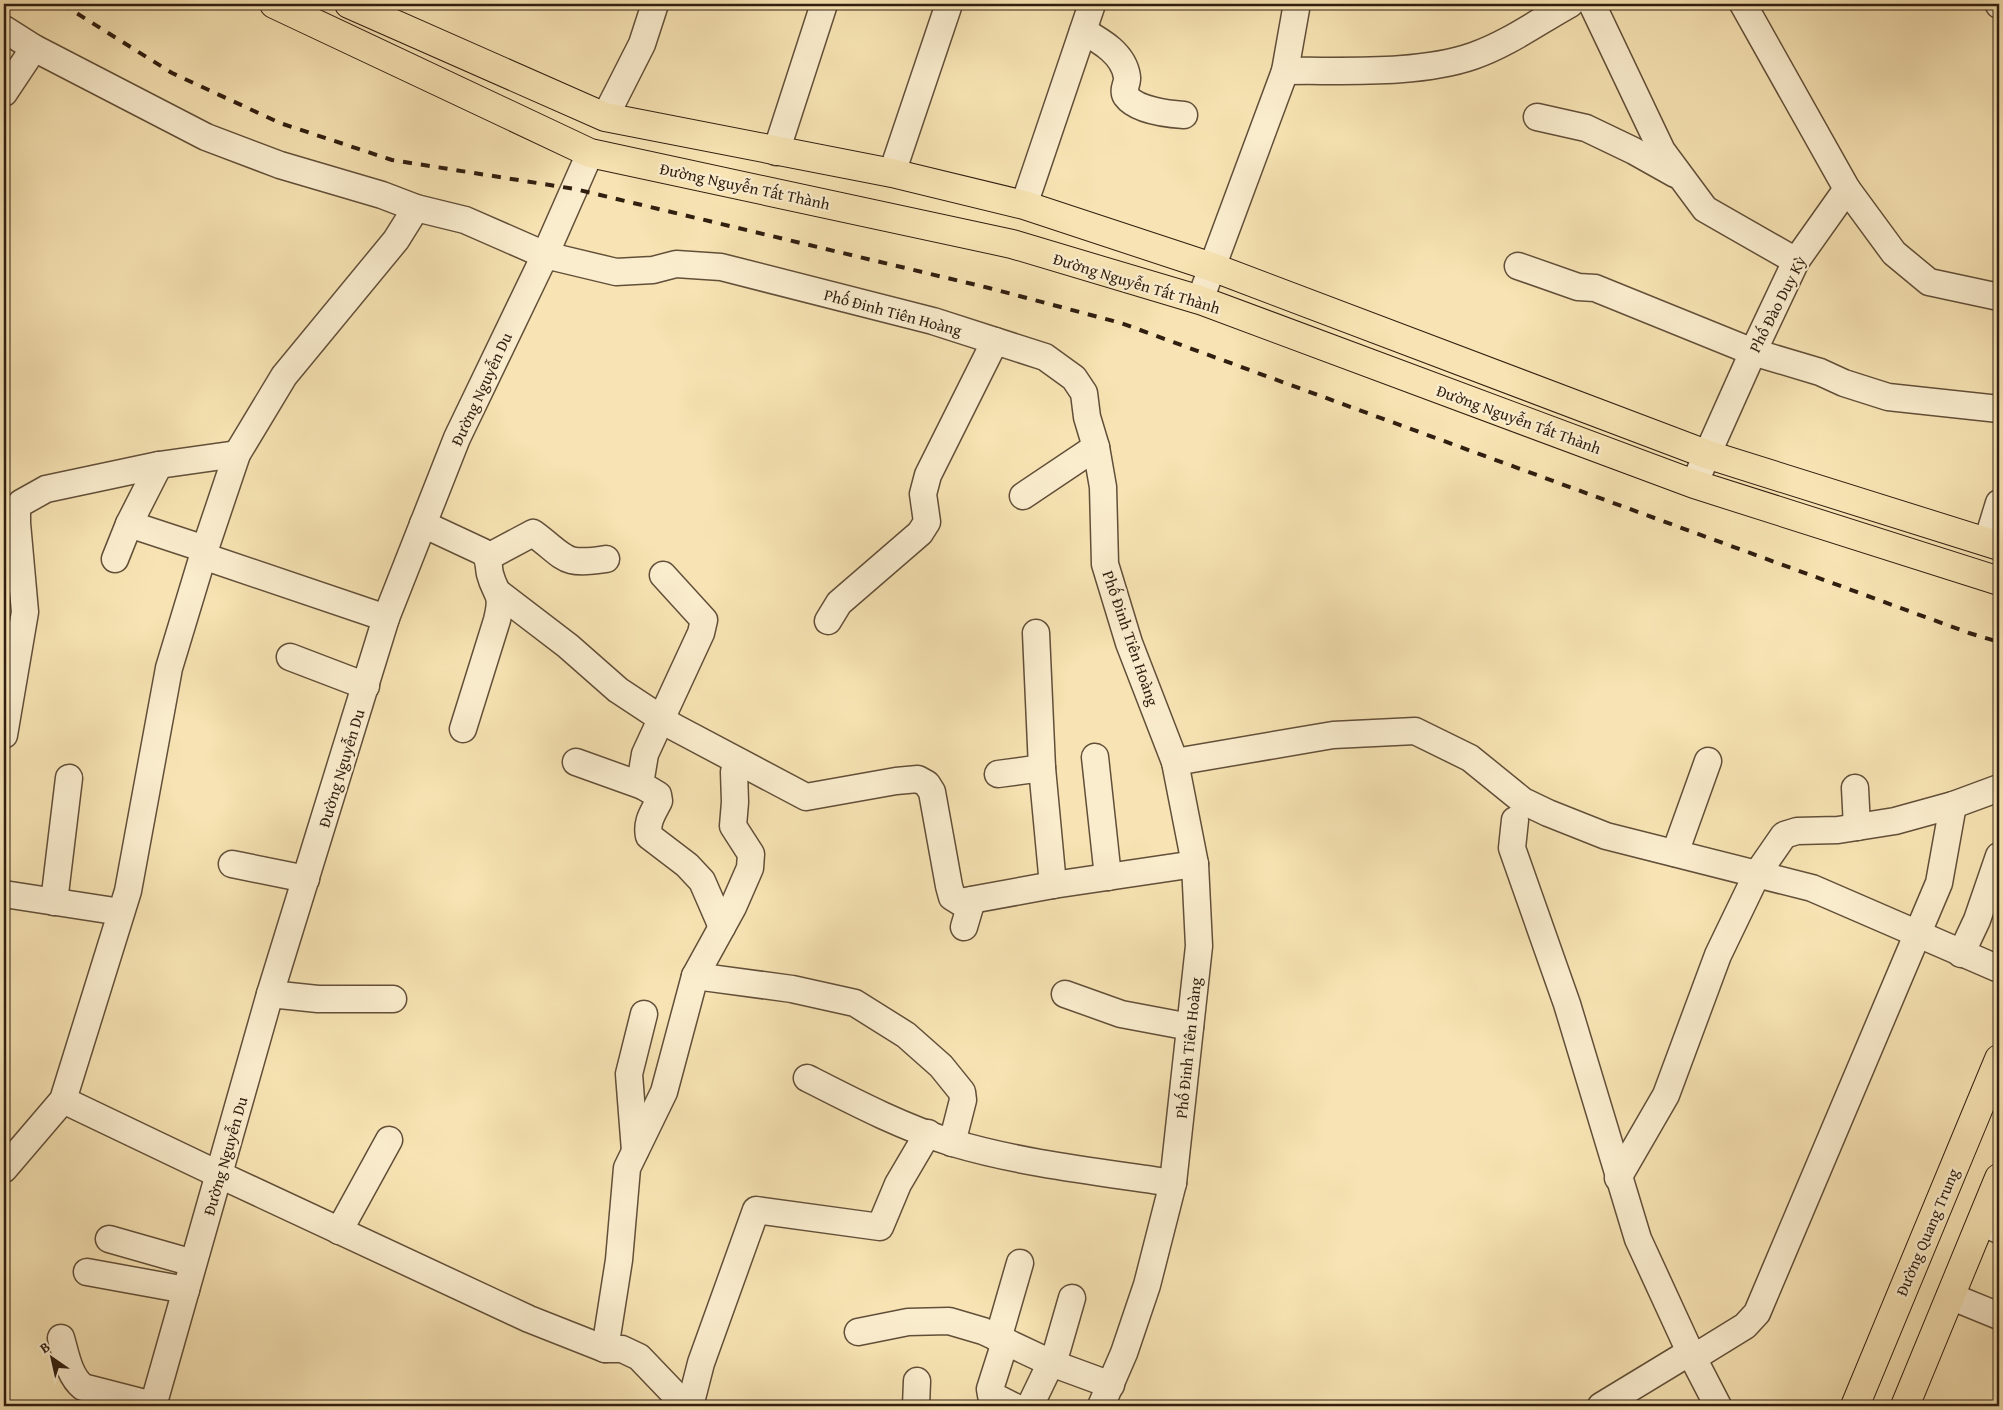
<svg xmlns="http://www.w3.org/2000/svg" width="2003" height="1410" font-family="'Gentium Book Plus',serif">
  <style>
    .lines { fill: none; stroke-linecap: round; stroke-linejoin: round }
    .minor-casing { stroke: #624f39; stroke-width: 29 }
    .major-casing { stroke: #301e10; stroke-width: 30 }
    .minor { stroke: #faedce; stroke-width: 26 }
    .major { stroke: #f7e3b3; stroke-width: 28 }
    .rail { stroke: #301e10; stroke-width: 4; stroke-dasharray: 9 9; stroke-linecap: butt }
    .labels { text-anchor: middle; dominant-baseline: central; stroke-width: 4.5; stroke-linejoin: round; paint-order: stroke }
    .street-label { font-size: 16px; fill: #301e10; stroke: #faedce }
  </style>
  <rect width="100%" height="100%" fill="#f7e3b3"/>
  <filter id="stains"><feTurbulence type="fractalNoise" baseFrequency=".004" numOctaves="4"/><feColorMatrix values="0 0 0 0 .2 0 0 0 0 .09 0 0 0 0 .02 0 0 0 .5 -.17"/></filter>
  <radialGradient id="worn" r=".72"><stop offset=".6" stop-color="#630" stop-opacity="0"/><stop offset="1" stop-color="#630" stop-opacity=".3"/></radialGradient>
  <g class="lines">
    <defs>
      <g id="minor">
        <path d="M1592,4L1662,151L1705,209L1796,261"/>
        <path d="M1999,4V5"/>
        <path d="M4,29L34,48L206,137L280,165L382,195L416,208L465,220L545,255L616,272L653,270L676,264L721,267L933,321L1045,357L1074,378L1084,393L1087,417L1096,447L1103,487L1105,564L1129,643L1175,762L1195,864L1199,946L1173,1183L1147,1285L1124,1353L1101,1406"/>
        <path d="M1083,31C1101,41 1124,54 1127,77C1128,83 1122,90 1126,96C1136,110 1168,114 1184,115"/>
        <path d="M1285,71C1343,70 1418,75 1473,56C1508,44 1539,21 1570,4"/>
        <path d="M4,93L34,48"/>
        <path d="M605,117L642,44L655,4"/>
        <path d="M1537,117L1586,128L1634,151L1675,174"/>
        <path d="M776,152L824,4"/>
        <path d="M892,173L949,4"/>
        <path d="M1847,189L1894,253L1929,282L1999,297"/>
        <path d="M1024,205L1092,4"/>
        <path d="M1518,266L1578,287L1595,288L1753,352L1820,372L1844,383L1888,397L1999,409"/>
        <path d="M1200,300L1285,71L1296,9L1294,4"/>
        <path d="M1694,484L1753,352L1796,261L1847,189L1743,4"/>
        <path d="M1023,496L1096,447"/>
        <path d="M129,524L205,549"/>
        <path d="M423,524L483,552C490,559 488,565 490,574C496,597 504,591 497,620L463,729"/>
        <path d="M1987,542L1999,503"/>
        <path d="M203,556L386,618"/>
        <path d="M488,557L533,533C567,558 562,566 606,559"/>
        <path d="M115,559L129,524L159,465"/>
        <path d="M663,575L704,620L701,633L645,754L641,778L643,786L658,795L659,801C653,813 646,822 649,836L687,865L702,881L722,927"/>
        <path d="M500,594L568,646L618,690L674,727L806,797L896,781L918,779L927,784L932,792L949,886L952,897L960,902L1053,885L1195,864"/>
        <path d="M828,621L839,603L920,533L927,522L923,494L928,475L995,341"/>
        <path d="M1036,633L1042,768L1053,885"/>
        <path d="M290,657L366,686"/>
        <path d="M4,735L25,612L17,523V509L21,503L46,489L159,465L237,454"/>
        <path d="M1095,757L1108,877"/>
        <path d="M576,762L643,786"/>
        <path d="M1175,762L1333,735L1415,731L1470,758L1523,801L1548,813L1606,836L1812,888L1999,969"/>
        <path d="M998,774L1042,768"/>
        <path d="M1855,788L1857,827"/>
        <path d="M1515,820L1512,848L1567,1004L1638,1239L1690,1352L1718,1406"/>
        <path d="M1675,853L1708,761"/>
        <path d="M232,864L306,879"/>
        <path d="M4,894L121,912"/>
        <path d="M54,902L69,778"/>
        <path d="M964,927L972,900"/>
        <path d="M1961,954L1977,920L1999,856"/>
        <path d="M695,976L792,989L855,1003L906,1035L941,1066L962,1092L963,1100L952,1143"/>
        <path d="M270,994L318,999H393"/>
        <path d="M1065,994L1121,1014L1190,1027"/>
        <path d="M807,1078C854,1102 902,1127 953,1143C1024,1164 1100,1172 1173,1183"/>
        <path d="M63,1100L220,1175L529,1319L605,1349H622L639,1357L686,1406"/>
        <path d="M635,1151L629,1074L644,1014"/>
        <path d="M4,1169L63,1100L128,891L169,668L205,549L237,454L284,376L396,240L416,208"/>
        <path d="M1618,1178L1666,1095L1718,955L1757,874L1784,835L1797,831L1838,830L1895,821L1953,805L1999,788"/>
        <path d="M1981,1222L1999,1230"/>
        <path d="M339,1231L389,1140"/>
        <path d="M109,1239L193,1263"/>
        <path d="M87,1272L186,1290"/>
        <path d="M1950,1296L1999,1316"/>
        <path d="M858,1332L908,1322L949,1321L983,1331L1051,1363L1111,1385"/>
        <path d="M61,1338C66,1355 69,1376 83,1387L153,1405"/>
        <path d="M998,1339L1020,1263"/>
        <path d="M1005,1342L990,1389L991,1395L1013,1406"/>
        <path d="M605,1349L619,1260L627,1168L664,1092L695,976L733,907L750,868L751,854L733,826L735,802L734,772"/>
        <path d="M1693,1358L1745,1326L1757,1313L1939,883L1953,805"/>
        <path d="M153,1406L270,994L386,618L457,438L545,255L590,153"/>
        <path d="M690,1406L701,1363L756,1210L880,1227L898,1184L928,1133"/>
        <path d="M916,1406L917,1381"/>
        <path d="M1030,1406L1057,1350L1072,1298"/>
        <path d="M1601,1406L1690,1352"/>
      </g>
      <g id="major">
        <path d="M274,4L590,153L1012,244L1200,300L1694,484L1999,581"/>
        <path d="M349,4L605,117L892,173L1024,205L1212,267L1706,454L1999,546"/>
        <path d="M1855,1406L1999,1059"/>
        <path d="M1905,1406L1999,1178"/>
      </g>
    </defs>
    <use href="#minor" class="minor-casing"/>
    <use href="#major" class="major-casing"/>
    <use href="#minor" class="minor"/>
    <use href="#major" class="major"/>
    <path class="rail" d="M62,4L172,73L280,123L392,160L575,189L989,288L1121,323L1969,633L1999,642"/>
  </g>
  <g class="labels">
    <g class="street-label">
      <text transform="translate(745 186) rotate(12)">Đường Nguyễn Tất Thành</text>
      <text transform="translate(1137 283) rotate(17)">Đường Nguyễn Tất Thành</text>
      <text transform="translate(1777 304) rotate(-63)">Phố Đào Duy Kỳ</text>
      <text transform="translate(893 312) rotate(15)">Phố Đinh Tiên Hoàng</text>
      <text transform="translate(481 389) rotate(-65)">Đường Nguyễn Du</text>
      <text transform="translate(1519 419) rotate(20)">Đường Nguyễn Tất Thành</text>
      <text transform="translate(1131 638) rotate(71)">Phố Đinh Tiên Hoàng</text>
      <text transform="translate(341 768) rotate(-73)">Đường Nguyễn Du</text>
      <text transform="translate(1188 1048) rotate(-84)">Phố Đinh Tiên Hoàng</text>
      <text transform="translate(225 1156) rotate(-74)">Đường Nguyễn Du</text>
      <text transform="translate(1927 1232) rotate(-67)">Đường Quang Trung</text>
    </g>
  </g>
  <rect width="2003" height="1410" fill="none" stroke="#f7e3b3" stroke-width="20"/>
  <rect x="5" y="5" width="1993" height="1400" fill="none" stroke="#301e10" stroke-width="2.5"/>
  <rect x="10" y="10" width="1983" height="1390" fill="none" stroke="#301e10"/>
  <g transform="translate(52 1358) rotate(326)" stroke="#faedce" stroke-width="4" paint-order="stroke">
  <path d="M0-4L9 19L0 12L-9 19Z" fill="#301e10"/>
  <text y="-8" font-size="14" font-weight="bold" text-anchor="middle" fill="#301e10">B</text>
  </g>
  <rect width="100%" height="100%" filter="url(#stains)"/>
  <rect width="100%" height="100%" fill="url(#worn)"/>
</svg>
